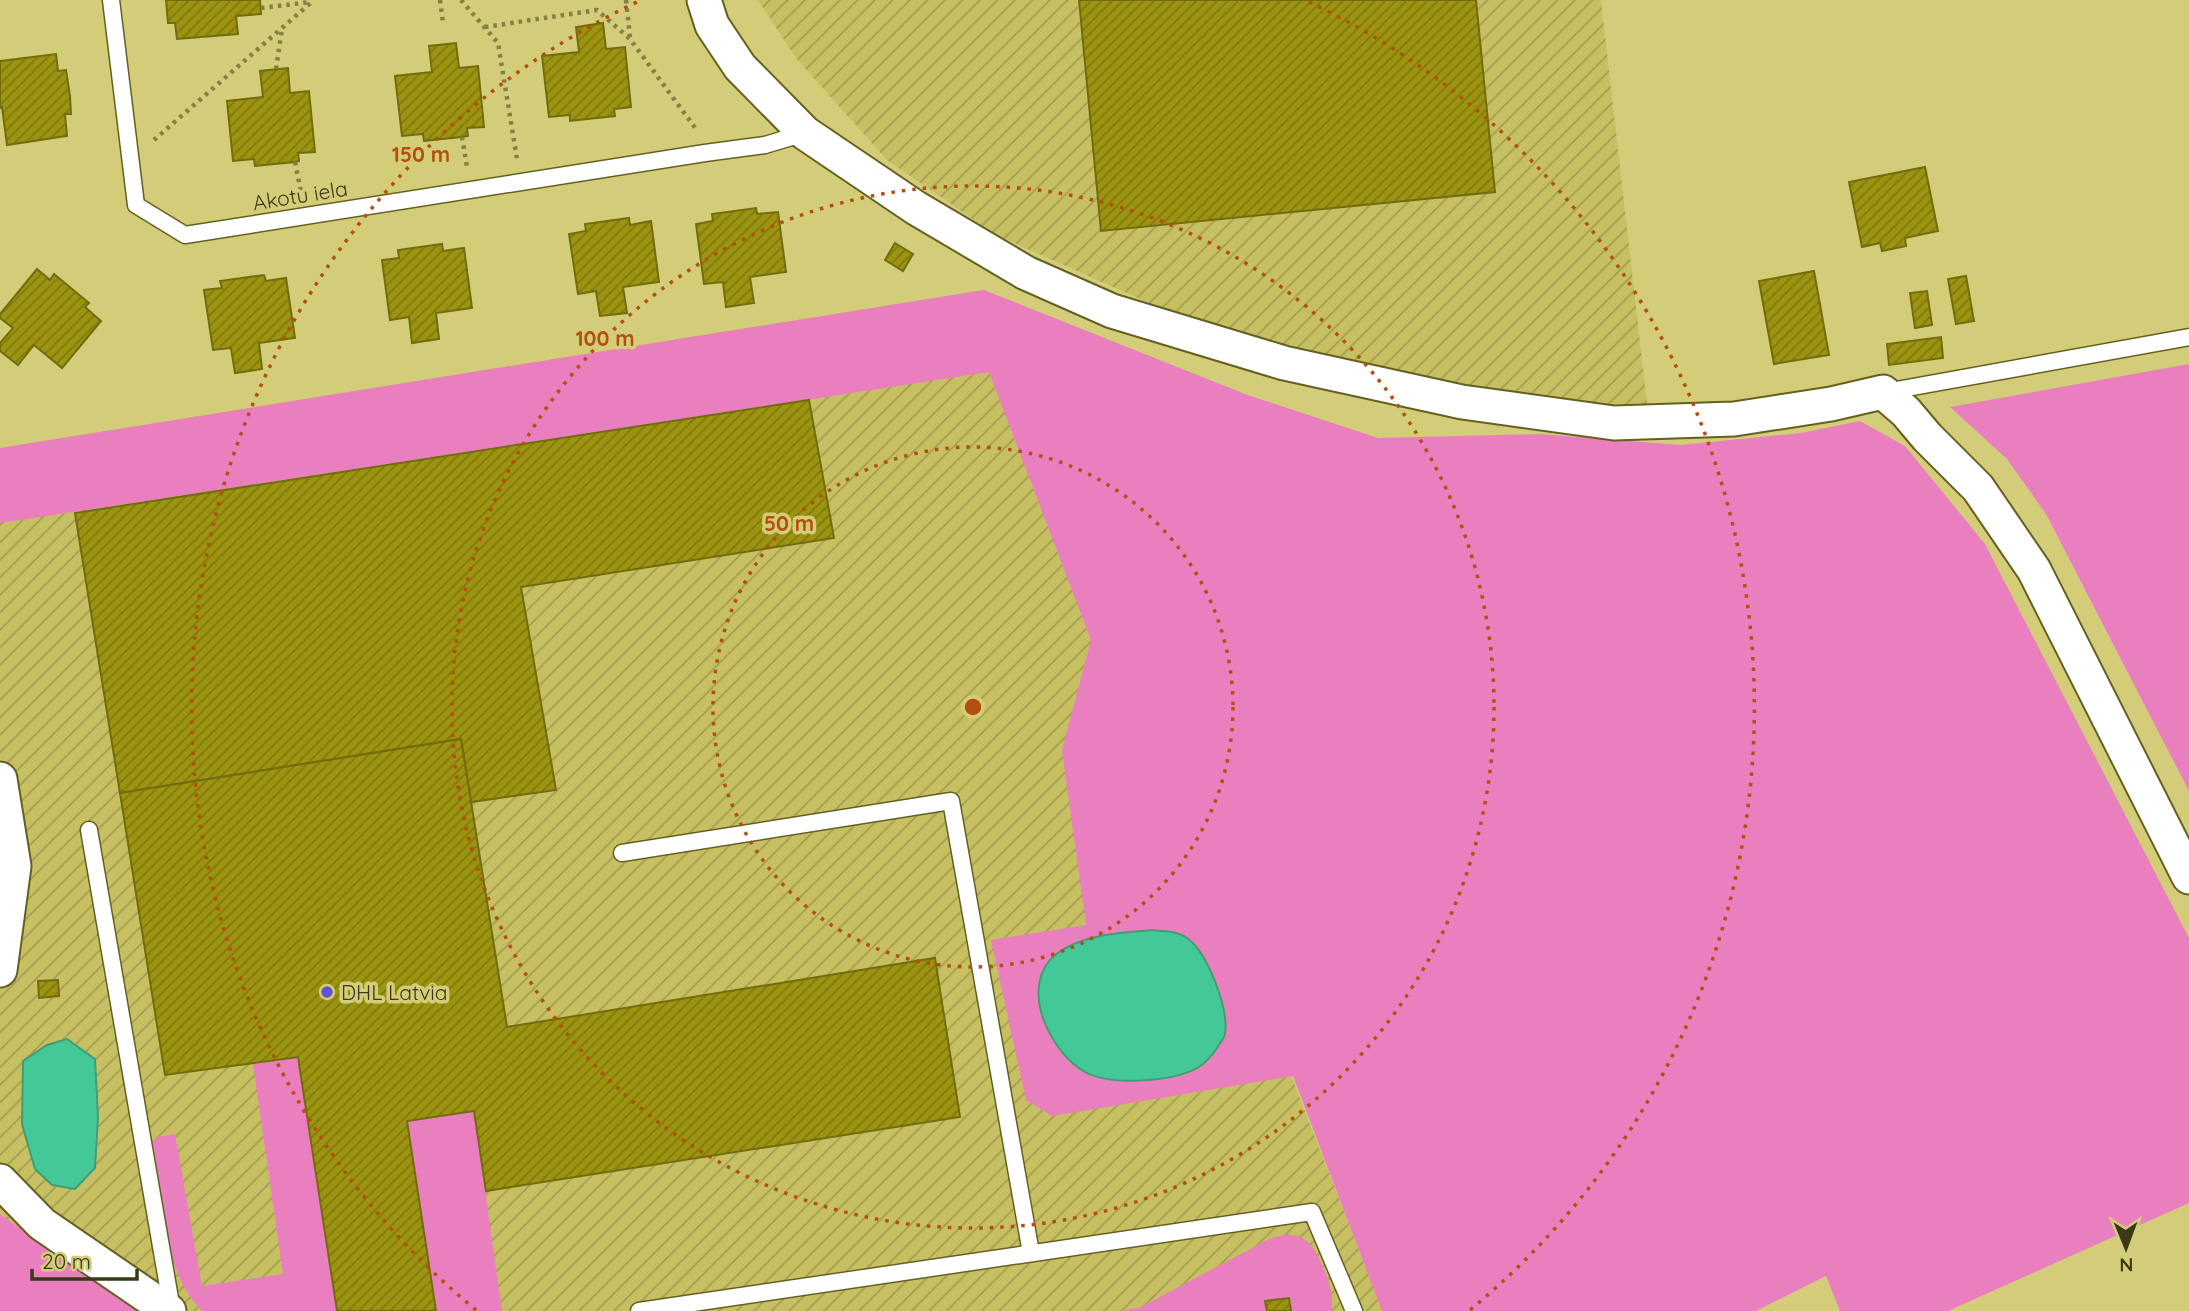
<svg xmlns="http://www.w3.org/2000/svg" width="2189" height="1311" font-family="Quicksand,sans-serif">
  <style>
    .industrial { fill: url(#industrial-furrows) }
    .green { fill: #ea7fbf }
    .water { fill: #45c898; stroke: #429d71; stroke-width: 2 }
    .building { fill: url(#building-hatch); stroke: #736c0e; stroke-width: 2 }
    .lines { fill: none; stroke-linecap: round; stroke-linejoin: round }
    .lane-casing { stroke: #656020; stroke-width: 19 }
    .street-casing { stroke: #656020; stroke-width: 37 }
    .path { stroke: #848045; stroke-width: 4.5; stroke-dasharray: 3.5 5; stroke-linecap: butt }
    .lane { stroke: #fff; stroke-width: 16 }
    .street { stroke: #fff; stroke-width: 33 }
    .ring { fill: none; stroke: #b44f0f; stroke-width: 3.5; stroke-dasharray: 3.5 7 }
    .poi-dot { fill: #6453cc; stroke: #d3cd79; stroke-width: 2.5 }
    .labels { text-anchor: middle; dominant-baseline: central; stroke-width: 7; stroke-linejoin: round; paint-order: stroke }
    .street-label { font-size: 21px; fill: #3b3815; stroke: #d3cd79 }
    .poi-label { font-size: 21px; fill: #3b3815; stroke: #d3cd79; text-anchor: start }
    .centre { fill: #b44f0f; stroke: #d3cd79; stroke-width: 3.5 }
    .ring-label { font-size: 21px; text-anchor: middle; font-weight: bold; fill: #b44f0f; stroke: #d3cd79; stroke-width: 7; stroke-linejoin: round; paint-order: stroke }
  </style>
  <defs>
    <pattern id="industrial-furrows" width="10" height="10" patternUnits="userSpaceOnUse" patternTransform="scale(1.75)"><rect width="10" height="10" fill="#c7c063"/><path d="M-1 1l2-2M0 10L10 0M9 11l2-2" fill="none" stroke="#a39d50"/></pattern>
    <pattern id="building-hatch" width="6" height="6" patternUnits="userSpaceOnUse" patternTransform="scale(1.75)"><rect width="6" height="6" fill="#9c9310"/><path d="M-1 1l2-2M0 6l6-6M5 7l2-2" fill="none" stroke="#80790e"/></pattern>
  </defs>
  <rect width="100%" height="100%" fill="#d3cd79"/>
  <g class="industrial">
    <path d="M758,0H1601L1648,413L1466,389L1212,331L996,235L887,160L796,58Z"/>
    <path d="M984,290L1383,1311H137L0,1214V448Z"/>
  </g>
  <g class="green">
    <path d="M984,290L1245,394L1378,438L1540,434L1681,445L1801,433L1860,421L1905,446L1985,544L2189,938V1203L1948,1311H1840L1826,1276L1756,1311H1382L1293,1076L1052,1116L1026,1100L991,940L1086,925L1062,750L1091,640L989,372L0,523V448Z"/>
    <path d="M2189,364V791L2046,514L2007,459L1950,407Z"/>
    <path d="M298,1057L337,1311H202C161,1269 161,1196 153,1142L157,1137L175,1134L202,1286L283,1274L253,1064Z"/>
    <path d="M474,1111L502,1311H436L407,1121Z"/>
    <path d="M0,1214L137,1311H0Z"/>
    <path d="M1287,1234C1292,1235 1299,1236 1304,1239C1319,1248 1337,1295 1331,1311H1119L1139,1308L1269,1239Z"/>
  </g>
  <g class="water">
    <path d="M1152,930C1163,931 1178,931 1187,938C1208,953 1229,1009 1225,1034C1224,1039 1219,1044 1217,1048C1213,1054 1205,1063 1199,1067C1174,1082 1110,1086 1085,1072C1050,1052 1018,987 1055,955C1081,934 1121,933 1152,930Z"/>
    <path d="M67,1039L95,1059L98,1117L95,1168L75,1189L52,1185L35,1169L22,1124L23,1061L47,1045Z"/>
  </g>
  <g class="building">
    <path d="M166,0H260L261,14L236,16L238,34L177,39L175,23H168Z"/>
    <path d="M1079,0H1476L1495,192L1101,231Z"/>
    <path d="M603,23L606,49L625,47L631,107L614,109L615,116L570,121V115L549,117L542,56L579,52L576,27Z"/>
    <path d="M456,43L459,68L478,66L484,127L467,128L468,136L462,137L424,141L423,134L402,136L395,76L432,72L429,46Z"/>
    <path d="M56,54L58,71L66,70L70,96L71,114H65L67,136L7,145L2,107L0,108V61Z"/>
    <path d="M288,68L290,93L309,91L315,152L298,153L299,161L295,162L255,166L254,159L233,161L227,101L263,97L260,71Z"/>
    <path d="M1925,167L1938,231L1905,238L1906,246L1882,251L1880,243L1862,247L1849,182Z"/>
    <path d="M756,208L757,214L778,212L786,272L750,277L754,303L726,307L723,282L704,284L696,224L713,221L712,214Z"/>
    <path d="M629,218L630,225L651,221L659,282L623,287L627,313L600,316L596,291L578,294L569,234L586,231L585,224Z"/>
    <path d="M895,243L913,254L903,271L885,260Z"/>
    <path d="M442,244L443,251L464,248L472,308L436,313L439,339L412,343L409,317L390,320L382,260L399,258L398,250Z"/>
    <path d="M37,269L50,280L54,274L89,303L85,307L101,321L62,368L34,345L18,365L0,351V343L13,328L0,318V314Z"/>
    <path d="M1814,271L1829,355L1774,364L1759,281Z"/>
    <path d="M264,275L266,281L286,278L295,338L259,343L262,369L235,373L231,348L213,350L204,290L222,288L220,281Z"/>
    <path d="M1966,276L1974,321L1956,324L1948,279Z"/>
    <path d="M1927,291L1932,325L1915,328L1910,293Z"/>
    <path d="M1941,337L1943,358L1889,365L1887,344Z"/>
    <path d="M809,400L834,538L521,587L556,790L471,802L461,739L120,793L75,513Z"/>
    <path d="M461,739L507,1027L935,958L960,1117L486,1191L474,1111L407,1121L436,1311H337L298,1057L165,1075L120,793Z"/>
    <path d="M58,980L59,996L39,998L38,981Z"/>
    <path d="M1289,1298L1291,1311H1267L1265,1301Z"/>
  </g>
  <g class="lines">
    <defs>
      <g id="lane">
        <path d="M111,0L136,205L185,235L705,153L765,145L805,133"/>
        <path d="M1885,392L2189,337"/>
        <path d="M89,830L172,1310"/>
        <path d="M622,853L951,801L1031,1253"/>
        <path d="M639,1311L1312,1212L1354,1311"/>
      </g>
      <g id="street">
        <path d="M704,0L712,25L740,67L805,133L916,208L1026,273L1112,311L1284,363L1462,402L1614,423L1734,419L1831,404L1883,392L1906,412L1927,437L1978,488L2034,570L2189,877"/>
        <path d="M0,779L14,866L0,970"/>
        <path d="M0,1181L42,1224L169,1311"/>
      </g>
    </defs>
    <use href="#lane" class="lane-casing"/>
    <use href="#street" class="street-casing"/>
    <g class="path">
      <path d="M440,0L443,23"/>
      <path d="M461,0L498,43L517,159"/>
      <path d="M626,0L630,37"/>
      <path d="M261,8L310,2"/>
      <path d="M485,27L597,10L630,39L696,129"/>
      <path d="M276,69L282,29"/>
      <path d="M462,137L467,167"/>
      <path d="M154,140L314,0"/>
      <path d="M295,162L301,192"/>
    </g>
    <use href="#lane" class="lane"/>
    <use href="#street" class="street"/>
  </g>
  <g class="ring">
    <circle cx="973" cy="707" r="260"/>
    <circle cx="973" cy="707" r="521"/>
    <path d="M476 1310A781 781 0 0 1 637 2M1309 2A781 781 0 0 1 1470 1310"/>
  </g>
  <circle class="poi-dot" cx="327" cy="992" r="7"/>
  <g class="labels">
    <g class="street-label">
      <text transform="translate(300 195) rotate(-9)">Akotu iela</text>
    </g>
    <g class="poi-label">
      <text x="341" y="992">DHL Latvia</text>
    </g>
  </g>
  <circle cx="973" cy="707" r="10" class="centre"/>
  <g class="ring-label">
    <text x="421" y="162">150 m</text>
    <text x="605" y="346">100 m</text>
    <text x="789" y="531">50 m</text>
  </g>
  <g transform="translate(2126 1248) rotate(179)" stroke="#d3cd79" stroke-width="5" paint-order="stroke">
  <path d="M0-5L12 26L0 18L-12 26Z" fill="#3b3815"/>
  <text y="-10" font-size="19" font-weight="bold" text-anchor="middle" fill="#3b3815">N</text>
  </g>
  <path d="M32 1269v10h105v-10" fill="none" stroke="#3b3815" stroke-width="3.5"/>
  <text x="42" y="1269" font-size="21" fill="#3b3815" stroke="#d3cd79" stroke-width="5" paint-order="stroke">20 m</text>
</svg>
